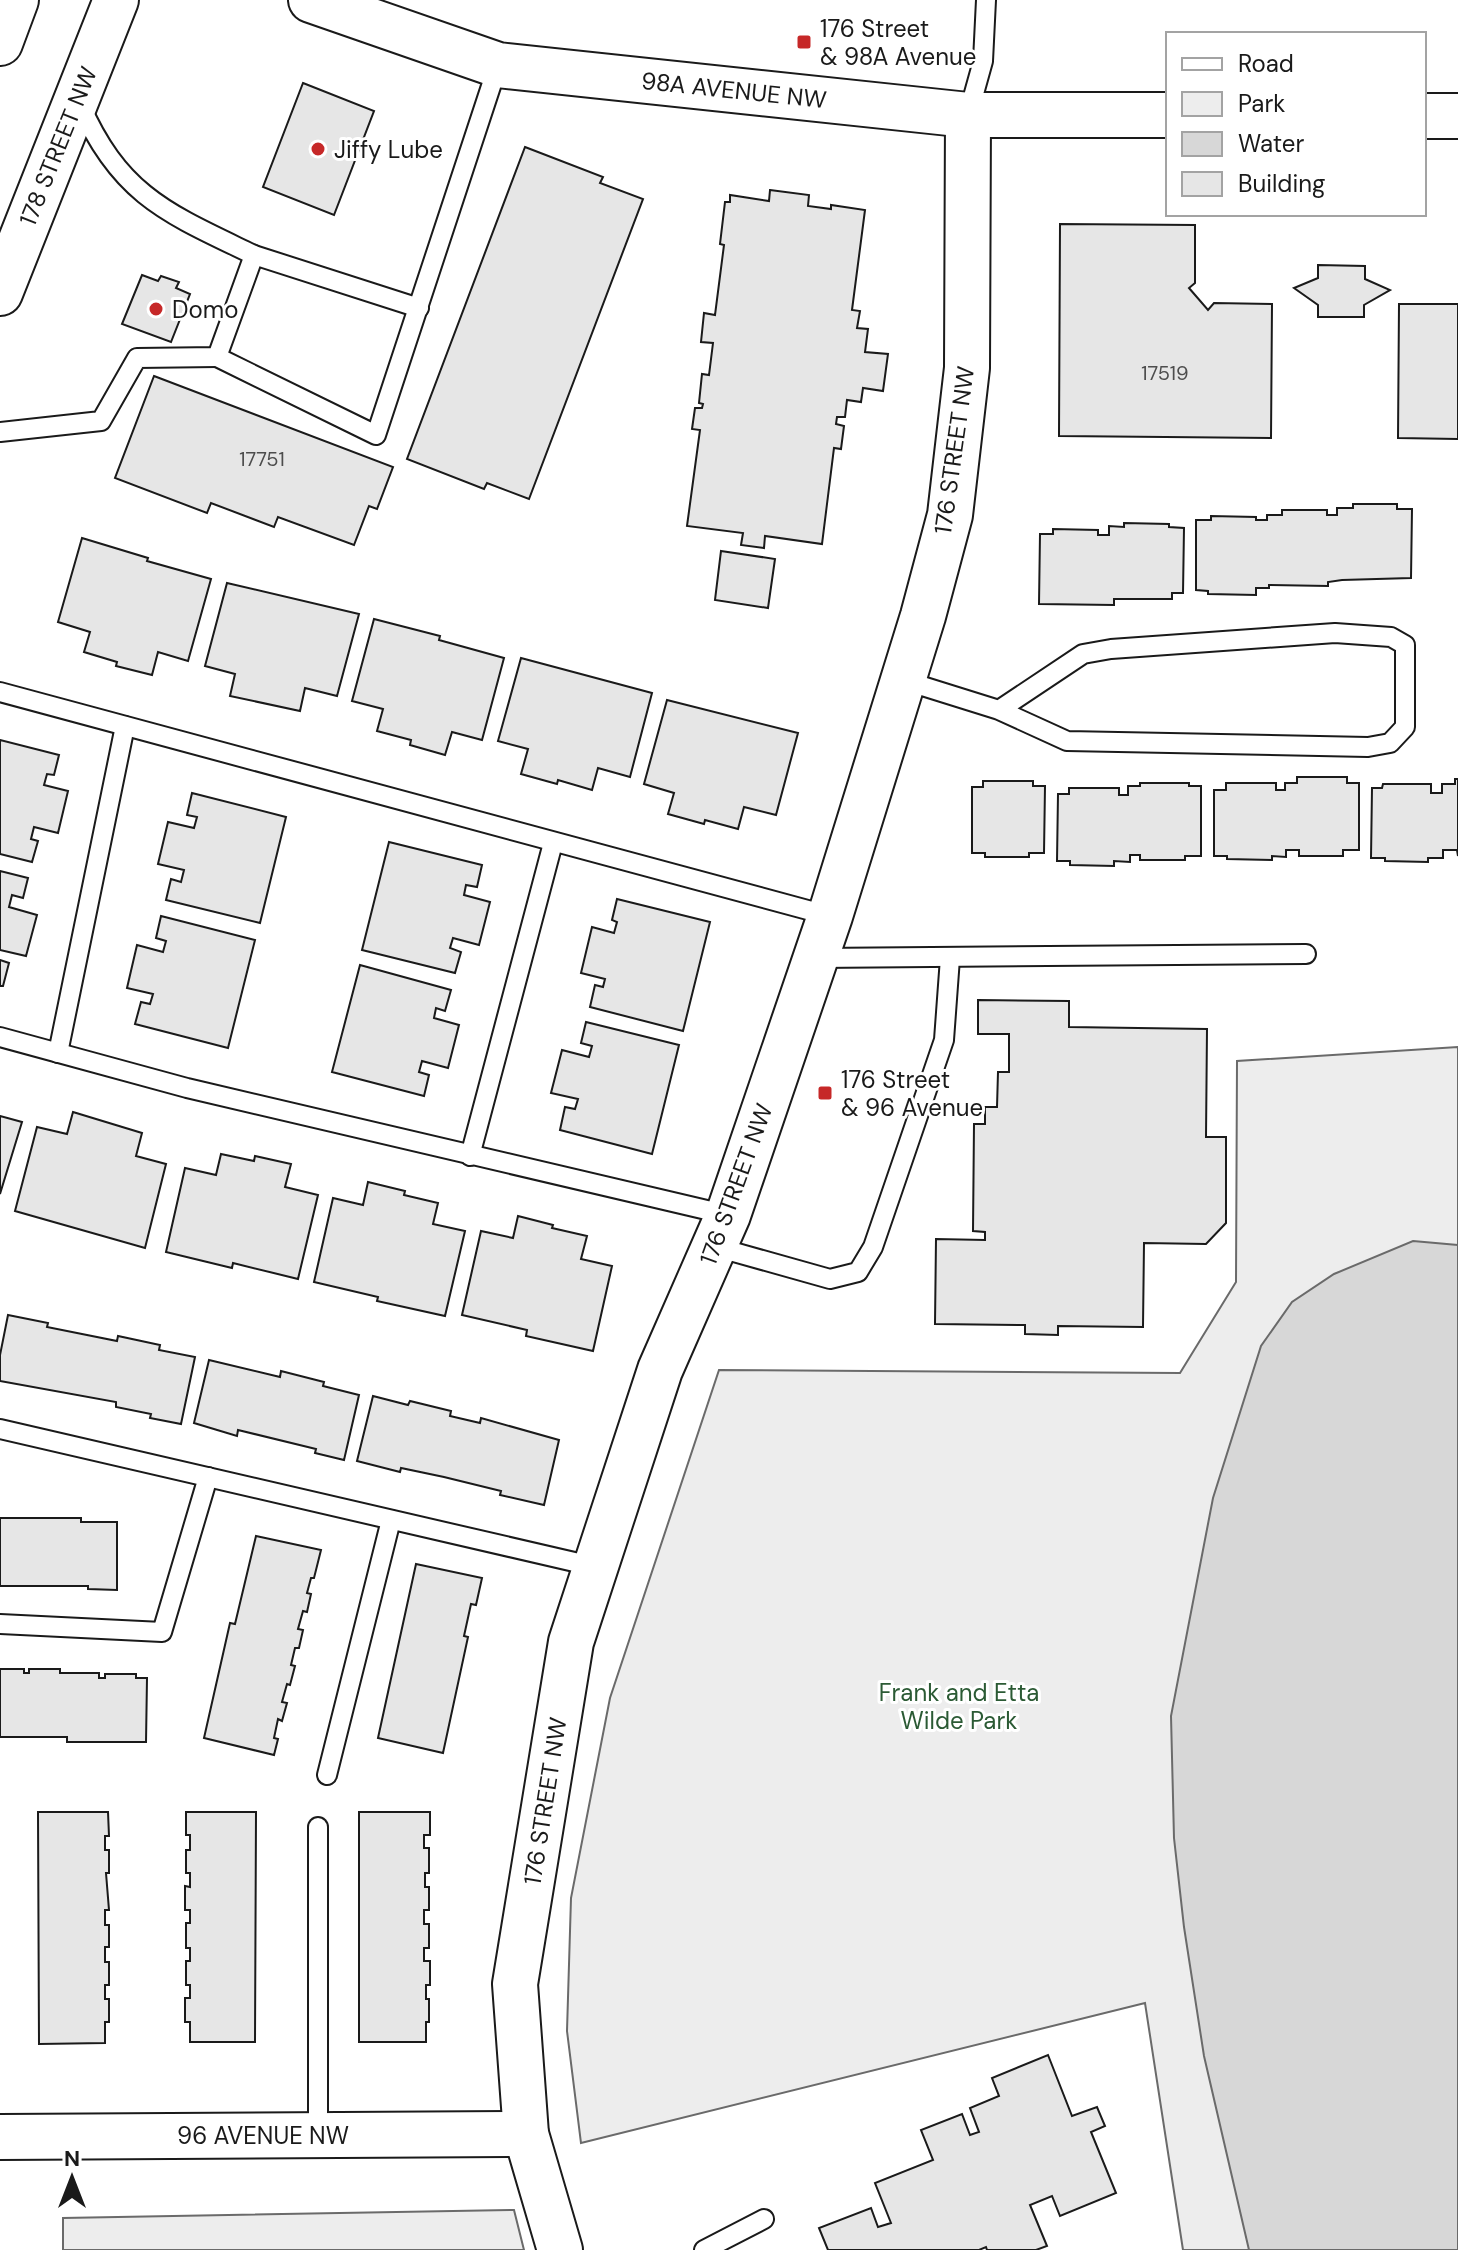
<svg xmlns="http://www.w3.org/2000/svg" width="1458" height="2250" font-family="'DM Sans',sans-serif">
  <style>
    .green { fill: #ededed; stroke: #6a6a6a; stroke-width: 2 }
    .water { fill: #d7d7d7; stroke: #6a6a6a; stroke-width: 2 }
    .building { fill: #e6e6e6; stroke: #1a1a1a; stroke-width: 2 }
    .lines { fill: none; stroke-linecap: round; stroke-linejoin: round }
    .service-casing { stroke: #1a1a1a; stroke-width: 22 }
    .tertiary-casing { stroke: #1a1a1a; stroke-width: 48 }
    .secondary-casing { stroke: #1a1a1a; stroke-width: 48 }
    .service { stroke: #fff; stroke-width: 18 }
    .tertiary { stroke: #fff; stroke-width: 44 }
    .secondary { stroke: #fff; stroke-width: 44 }
    .poi-dot { fill: #c62828; stroke: #fff; stroke-width: 3 }
    .labels { text-anchor: middle; dominant-baseline: central; stroke-width: 6; stroke-linejoin: round; paint-order: stroke }
    .number-label { font-size: 20px; fill: #4d4d4d }
    .poi-label { font-size: 24px; fill: #1a1a1a; stroke: #fff; text-anchor: start }
    .street-label { font-size: 24px; fill: #1a1a1a; stroke: #fff }
    .park-label { font-size: 24px; fill: #2b5a34; stroke: #fff }
  </style>
  <rect width="100%" height="100%" fill="#fff"/>
  <g class="green">
    <path d="M1458,1047V2250H1183L1145,2003L581,2143L567,2031L571,1898L610,1698L719,1370L1180,1373L1236,1282L1237,1061Z"/>
    <path d="M514,2210L524,2250H63V2218Z"/>
  </g>
  <path class="water" d="M1413,1241L1458,1245V2250H1249L1204,2056L1184,1927L1174,1838L1171,1716L1213,1498L1261,1346L1292,1302L1334,1274Z"/>
  <g class="building">
    <path d="M303,83L374,111L334,215L263,187Z"/>
    <path d="M525,147L603,177L600,183L643,199L529,499L487,483L484,489L407,459Z"/>
    <path d="M770,190L809,195L808,206L831,209V205L865,210L852,310L860,311L857,328L868,329L865,352L888,354L883,391L863,388L861,402L847,400L845,417H837L836,424L844,426L841,449L834,448L822,544L765,536L764,548L741,545L743,533L687,526L700,430L692,429L695,408H702L703,404L699,403L702,374L709,375L713,343L701,342L704,313L715,315L724,245L720,244L725,202H730V195L769,201Z"/>
    <path d="M1060,224L1195,225V283L1189,288L1208,310L1214,303L1272,304L1271,438L1059,436Z"/>
    <path d="M1318,265L1365,266V279L1390,290L1364,305V317H1318V305L1294,288L1318,278Z"/>
    <path d="M142,275L158,281L161,276L179,282L176,288L190,294L171,342L122,324Z"/>
    <path d="M1399,304H1458V439L1398,438Z"/>
    <path d="M154,376L393,467L377,509L369,506L354,545L278,517L274,527L211,503L207,513L115,478Z"/>
    <path d="M1353,504H1397V509H1412L1411,578L1342,580L1328,582V586L1269,585V588H1256V595L1208,594V591L1196,590V520H1211V516L1256,517V520H1267V515H1282V510H1327V515H1337V508H1353Z"/>
    <path d="M1124,523L1169,524V527L1184,528L1183,593H1172V599H1114V605L1039,604L1040,534H1053V529L1098,530V535H1109V526L1124,527Z"/>
    <path d="M82,538L148,558L147,561L211,579L188,661L158,652L152,675L116,666L117,662L84,652L90,632L58,622Z"/>
    <path d="M721,551L775,559L768,608L715,600Z"/>
    <path d="M227,583L359,614L337,696L305,688L300,711L230,696L235,674L205,666Z"/>
    <path d="M374,619L440,636L439,640L504,658L482,740L452,732L445,755L410,745L411,740L377,731L383,709L352,701Z"/>
    <path d="M521,658L652,693L630,777L598,768L592,790L558,780L557,784L521,774L528,749L498,741Z"/>
    <path d="M667,700L798,733L776,815L744,807L738,829L705,820L704,824L668,814L674,793L644,784Z"/>
    <path d="M0,740L59,755L54,775L47,774L44,785L68,791L58,833L34,827L31,839L38,841L32,862L0,854Z"/>
    <path d="M1297,777H1347V783H1359V850H1343V856H1299V850H1286V857L1272,856V860L1227,859V856H1214V790H1226V783H1276V790H1285V783H1297Z"/>
    <path d="M1455,779H1458V856L1457,850H1443V858H1428V862L1385,861V858H1371L1372,788H1382L1383,784H1431V793H1442V784H1455Z"/>
    <path d="M983,781H1033V786H1045L1044,853H1029V857H985V853H972V787H983Z"/>
    <path d="M1140,783H1189V786H1201V856H1185V860H1140V855H1130V862L1114,861V866L1070,865V861H1057L1058,794H1069V788H1119V795H1128V786H1140Z"/>
    <path d="M192,793L286,817L260,923L166,900L171,879L181,882L184,870L158,864L168,822L194,828L197,817L187,815Z"/>
    <path d="M389,842L482,865L477,887L466,885L464,895L490,902L479,945L453,938L450,948L461,952L455,973L362,950Z"/>
    <path d="M0,871L28,878L23,898L12,895L9,907L37,915L26,956L0,950Z"/>
    <path d="M617,899L710,922L683,1031L590,1007L595,985L603,987L605,979L581,973L592,927L614,933L617,922L612,920Z"/>
    <path d="M161,916L255,940L228,1048L135,1024L141,1002L150,1004L153,994L127,988L137,945L163,952L166,941L156,938Z"/>
    <path d="M0,960L9,963L3,986H0Z"/>
    <path d="M360,965L451,990L445,1011L436,1008L434,1018L459,1025L448,1068L422,1061L419,1072L429,1075L424,1096L332,1072Z"/>
    <path d="M978,1000L1069,1001V1027L1207,1029L1206,1137H1226V1223L1206,1244L1144,1243L1143,1327L1058,1326V1335L1025,1334V1325L935,1324L936,1239L985,1240V1232L973,1231L974,1124H985V1107H997L998,1072H1009V1034H978Z"/>
    <path d="M586,1022L679,1045L652,1154L560,1130L565,1107L575,1109L578,1099L551,1093L562,1050L589,1057L592,1046L581,1043Z"/>
    <path d="M73,1112L142,1133L136,1156L166,1164L145,1248L15,1211L37,1127L67,1134Z"/>
    <path d="M0,1116L22,1122L0,1194Z"/>
    <path d="M221,1154L254,1161L255,1156L291,1164L285,1187L318,1195L298,1279L233,1263L232,1268L166,1252L185,1168L216,1175Z"/>
    <path d="M368,1182L405,1191L404,1195L438,1203L433,1224L465,1231L445,1316L377,1301L378,1297L314,1282L333,1198L363,1205Z"/>
    <path d="M518,1216L553,1225L552,1228L587,1236L581,1259L612,1266L593,1351L526,1336L527,1330L462,1315L481,1231L513,1238Z"/>
    <path d="M8,1315L48,1323L47,1327L117,1341L118,1336L160,1345L159,1350L195,1357L181,1424L150,1418L151,1414L116,1407V1402L0,1381V1355Z"/>
    <path d="M209,1360L280,1377L281,1371L324,1382L323,1386L359,1395L344,1460L315,1453L316,1449L238,1430L237,1436L194,1423Z"/>
    <path d="M373,1396L408,1405L410,1401L451,1411L450,1416L480,1423L481,1418L559,1440L544,1505L500,1495L501,1491L444,1477L401,1468L400,1472L357,1461Z"/>
    <path d="M0,1518H81V1522H117V1590L88,1589V1586H0Z"/>
    <path d="M256,1536L321,1550L314,1578H311L307,1593L311,1594L307,1612L303,1611L298,1629L303,1630L299,1648H295L291,1665L295,1666L290,1685L287,1684L282,1702L287,1703L282,1721L278,1719L274,1738L278,1739L274,1755L204,1738L230,1623L235,1624Z"/>
    <path d="M416,1564L482,1578L476,1605L471,1604L464,1636L468,1637L443,1753L378,1738Z"/>
    <path d="M0,1669H24V1673H29V1669H60V1673H99V1678H105V1674H136V1678H147L146,1742H67V1737H0Z"/>
    <path d="M38,1812H108L109,1836H105V1850H109V1873H106L109,1910H105V1925H109V1947H105V1962H109V1985H105V1999H109V2022H105V2043L39,2044Z"/>
    <path d="M186,1812H256L255,2042H190V2022H185V1998H190V1985H186V1961H190V1948H186V1923H190V1910H185V1886L190,1887V1873H186V1850H190V1835H186Z"/>
    <path d="M359,1812H430V1835H424V1848H429V1873H425V1887H429V1910H424V1924H429V1948H424V1961H430V1985H426V1999H429V2022H426V2042H359Z"/>
    <path d="M1048,2055L1072,2116L1097,2107L1105,2126L1091,2132L1116,2193L1060,2216L1052,2196L1030,2205L1047,2246L1036,2250H987L986,2247L979,2250H828L819,2228L871,2208L878,2227L891,2223L875,2183L933,2160L921,2130L962,2114L970,2135L979,2132L970,2108L999,2096L992,2078Z"/>
  </g>
  <g class="lines">
    <defs>
      <g id="service">
        <path d="M968,115L983,61L986,0"/>
        <path d="M254,255L419,308"/>
        <path d="M217,357L376,435L498,65"/>
        <path d="M0,432L101,421L137,358L217,357L254,255C169,214 120,196 80,104"/>
        <path d="M903,680L999,710L1067,741L1368,747L1390,743L1405,727V645L1391,637L1335,633L1111,649L1083,654L999,710"/>
        <path d="M0,692L830,916"/>
        <path d="M817,958L1306,954"/>
        <path d="M0,1037L187,1088L728,1215"/>
        <path d="M58,1053L125,726"/>
        <path d="M470,1156L553,843"/>
        <path d="M716,1247L830,1279L858,1272L873,1247L944,1040L950,958"/>
        <path d="M0,1429L596,1567"/>
        <path d="M0,1624L162,1632L208,1477"/>
        <path d="M327,1775L391,1520"/>
        <path d="M318,1827V2135"/>
        <path d="M704,2250L764,2219"/>
      </g>
      <g id="tertiary">
        <path d="M311,0L498,65L968,115H1168"/>
        <path d="M1424,116H1458"/>
        <path d="M0,2137L526,2134"/>
        <path d="M560,2250L526,2134L515,1984L571,1642L660,1370L728,1215L830,916L923,616L950,515L967,368L968,115"/>
      </g>
      <g id="secondary">
        <path d="M0,43L16,0"/>
        <path d="M0,293L116,0"/>
      </g>
    </defs>
    <use href="#service" class="service-casing"/>
    <use href="#tertiary" class="tertiary-casing"/>
    <use href="#secondary" class="secondary-casing"/>
    <use href="#service" class="service"/>
    <use href="#tertiary" class="tertiary"/>
    <use href="#secondary" class="secondary"/>
  </g>
  <g class="poi-dot">
    <rect x="796" y="34" width="16" height="16" rx="4"/>
    <circle cx="318" cy="149" r="8"/>
    <circle cx="156" cy="309" r="8"/>
    <rect x="817" y="1085" width="16" height="16" rx="4"/>
  </g>
  <g class="labels">
    <g class="number-label">
      <text x="1165" y="373">17519</text>
      <text x="262" y="459">17751</text>
    </g>
    <g class="poi-label">
      <text x="820" y="28">176 Street<tspan x="820" dy="28">&amp; 98A Avenue</tspan></text>
      <text x="334" y="149">Jiffy Lube</text>
      <text x="172" y="309">Domo</text>
      <text x="841" y="1079">176 Street<tspan x="841" dy="28">&amp; 96 Avenue</tspan></text>
    </g>
    <g class="street-label">
      <text transform="translate(734 90) rotate(6)">98A AVENUE NW</text>
      <text transform="translate(58 146) rotate(-68)">178 STREET NW</text>
      <text transform="translate(954 450) rotate(-82)">176 STREET NW</text>
      <text transform="translate(736 1184) rotate(-70)">176 STREET NW</text>
      <text transform="translate(545 1801) rotate(-81)">176 STREET NW</text>
      <text x="263" y="2135">96 AVENUE NW</text>
    </g>
    <g class="park-label">
      <text x="959" y="1692">Frank and Etta<tspan x="959" dy="28">Wilde Park</tspan></text>
    </g>
  </g>
  <rect x="1166" y="32" width="260" height="184" fill="#ffffff" stroke="#a3a3a3" stroke-width="2"/>
  <rect x="1182" y="58" width="40" height="12" fill="#ffffff" stroke="#a3a3a3" stroke-width="2"/>
  <text x="1238" y="72" font-size="24" fill="#1a1a1a">Road</text>
  <rect x="1182" y="92" width="40" height="24" fill="#ededed" stroke="#a3a3a3" stroke-width="2"/>
  <text x="1238" y="112" font-size="24" fill="#1a1a1a">Park</text>
  <rect x="1182" y="132" width="40" height="24" fill="#d7d7d7" stroke="#a3a3a3" stroke-width="2"/>
  <text x="1238" y="152" font-size="24" fill="#1a1a1a">Water</text>
  <rect x="1182" y="172" width="40" height="24" fill="#e6e6e6" stroke="#a3a3a3" stroke-width="2"/>
  <text x="1238" y="192" font-size="24" fill="#1a1a1a">Building</text>
  <g transform="translate(72 2178)" stroke="#ffffff" stroke-width="6" paint-order="stroke">
  <path d="M0-6L14 30L0 20L-14 30Z" fill="#1a1a1a"/>
  <text y="-12" font-size="22" font-weight="bold" text-anchor="middle" fill="#1a1a1a">N</text>
  </g>
</svg>
